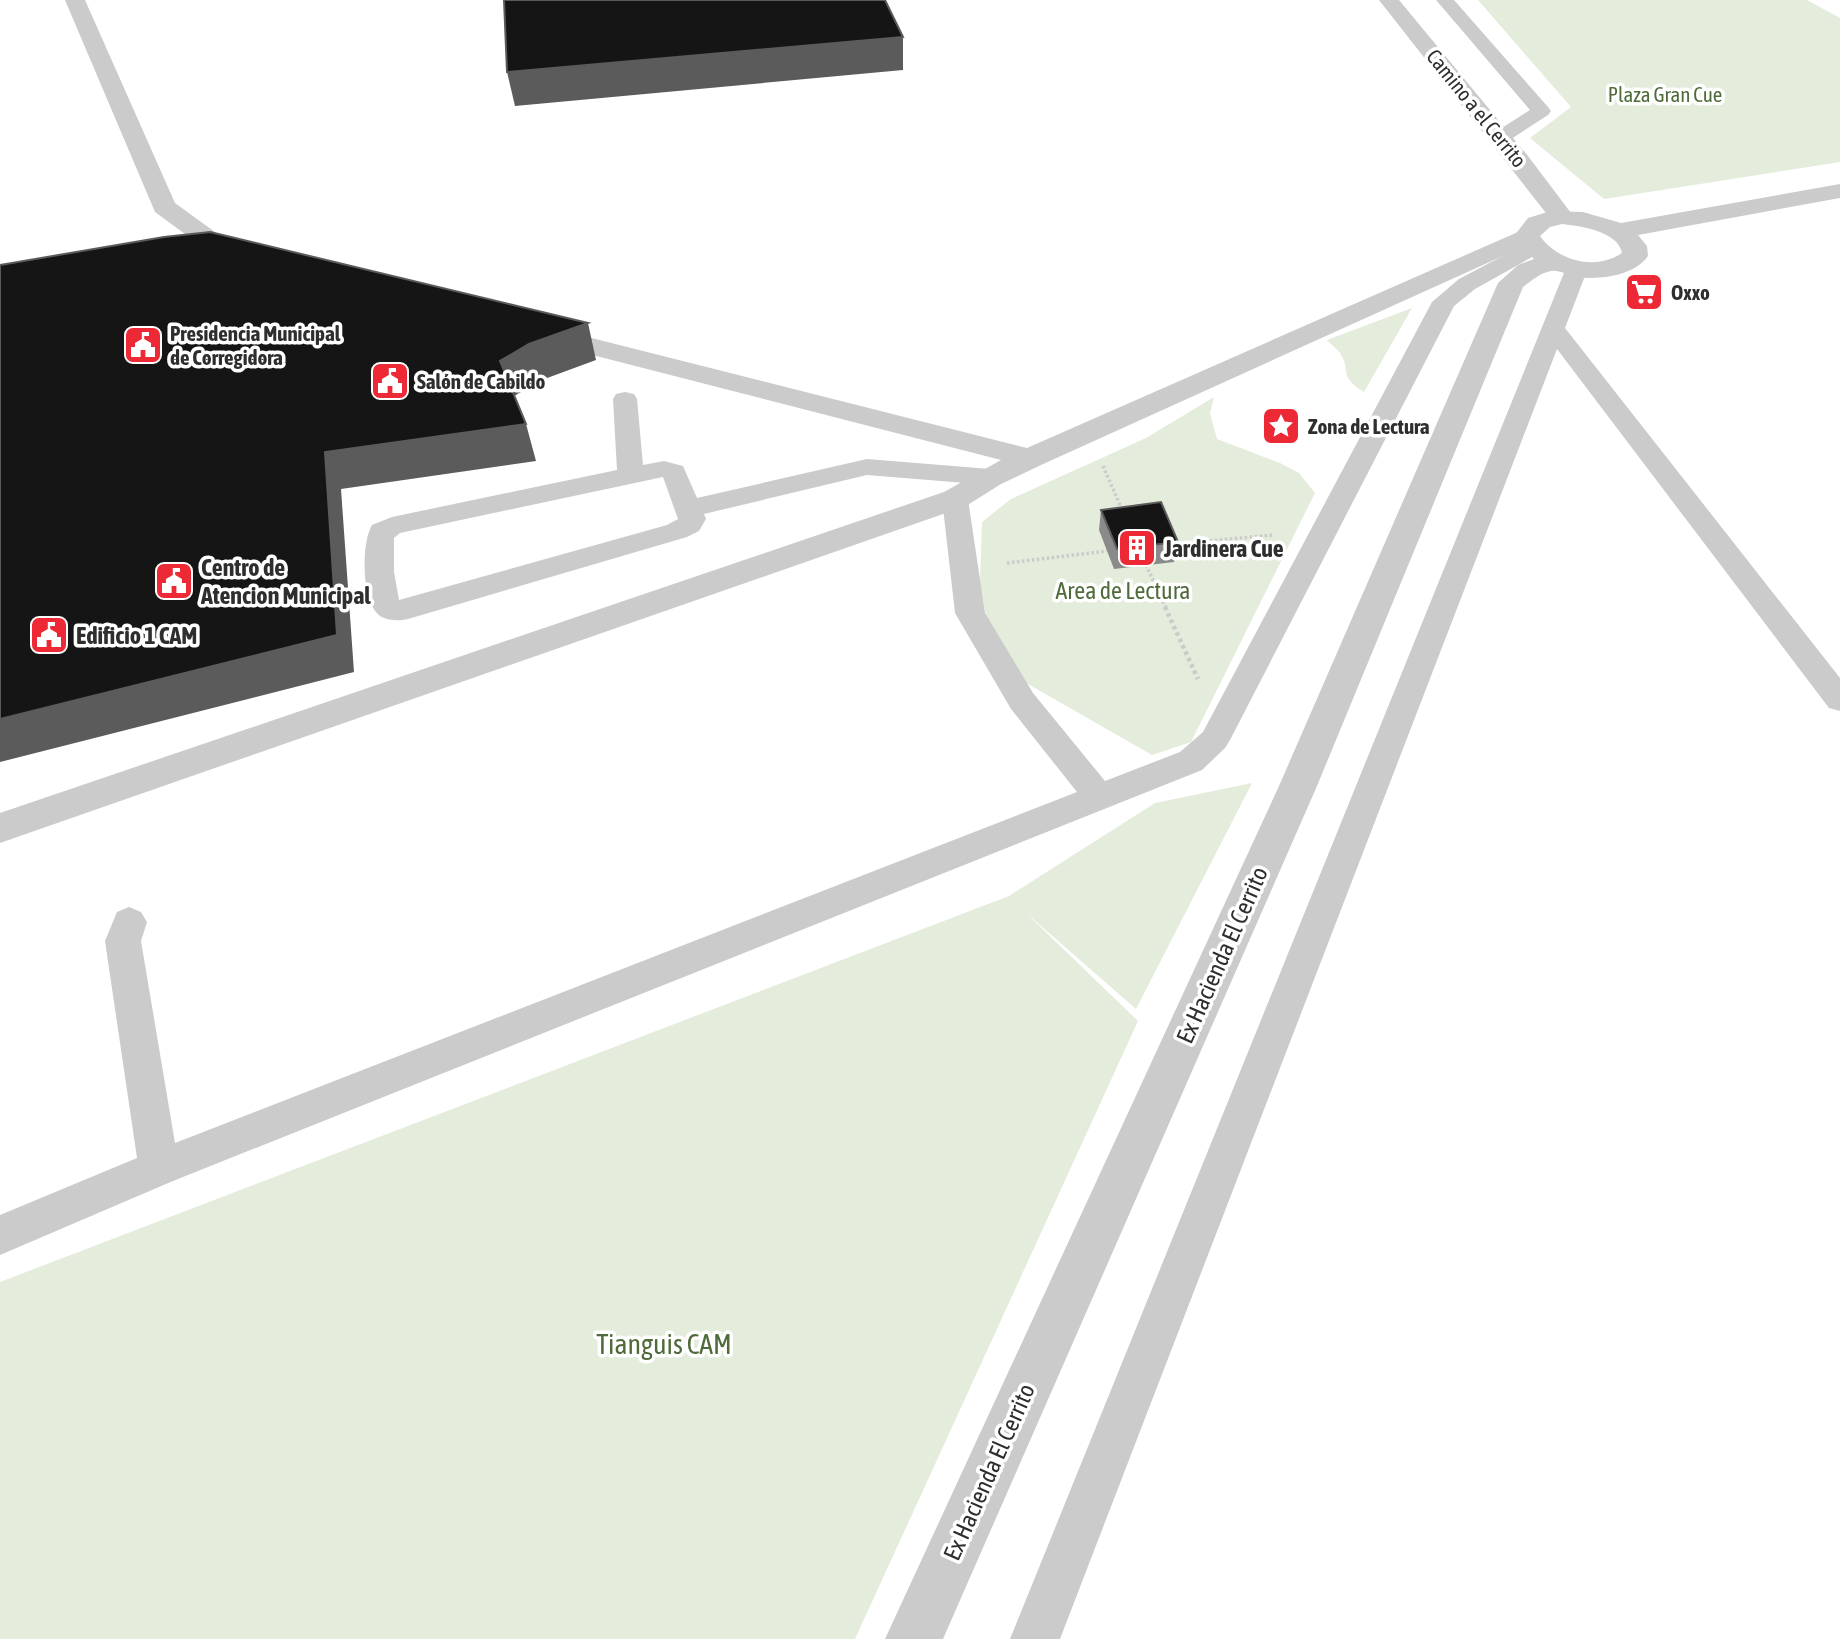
<svg xmlns="http://www.w3.org/2000/svg" width="1840" height="1639" font-family="'Asap Condensed',sans-serif">
  <style>
    .green { fill: #e4ecdb }
    .lines { fill: none; stroke-linecap: round; stroke-linejoin: round }
    .path-far1 { stroke: #cbcbcb; stroke-width: 3.5; stroke-dasharray: 2.5 2.5; stroke-linecap: butt }
    .path { stroke: #cbcbcb; stroke-width: 4.5; stroke-dasharray: 3.5 3.5; stroke-linecap: butt }
    .service { fill: #cbcbcb; fill-rule: evenodd }
    .minor { fill: #cbcbcb; fill-rule: evenodd }
    .tertiary { fill: #cbcbcb; fill-rule: evenodd }
    .wall { fill: #8a8a8a }
    .shaded-wall { fill: #5b5b5b }
    .building { fill: #151515; stroke: #5b5b5b; stroke-width: 2 }
    .labels { text-anchor: middle; dominant-baseline: central; stroke-width: 7; stroke-linejoin: round; paint-order: stroke }
    .far-park-label { font-size: 21px; fill: #506b3a; stroke: #fff }
    .far-street-label { font-size: 21px; fill: #2e2e2e; stroke: #fff }
    .far-poi-label { font-size: 21px; font-weight: bold; fill: #2e2e2e; stroke: #fff; text-anchor: start }
    .poi-label { font-size: 24px; font-weight: bold; fill: #2e2e2e; stroke: #fff; text-anchor: start }
    .park-label { font-size: 24px; fill: #506b3a; stroke: #fff }
    .street-label { font-size: 24px; fill: #2e2e2e; stroke: #fff }
    .near-park-label { font-size: 28px; fill: #506b3a; stroke: #fff }
  </style>
  <rect width="100%" height="100%" fill="#fff"/>
  <g class="green">
    <path d="M1478,0H1807L1840,18V162L1604,199L1530,138L1571,107Z"/>
    <path d="M1412,308L1364,392C1337,375 1352,371 1340,353C1337,349 1331,344 1327,340Z"/>
    <path d="M1214,397L1210,413L1217,439L1280,463L1299,473L1315,493L1191,742L1152,755L1021,680L987,622L980,582L982,522L1011,499L1146,438Z"/>
    <path d="M1252,783L1136,1009L1025,912L1138,1021L855,1639H0V1282L1009,896L1155,803Z"/>
  </g>
  <g class="lines">
    <g class="path-far1">
      <path d="M1103,466L1123,512"/>
      <path d="M1175,544L1274,535"/>
      <path d="M1007,563L1107,551"/>
      <path d="M1146,565L1166,608"/>
    </g>
    <path class="path" d="M1165,607L1198,679"/>
    <g class="service">
      <path d="M1436,0H1454L1548,107L1551,111L1548,115L1508,141H1494L1491,137L1494,133L1530,110Z"/>
      <path d="M1533,240L1541,242L1544,247L1541,252L1475,289L1454,306L1230,740L1225,748L1202,770L173,1181L0,1255V1215L137,1158L105,941L117,912L129,907L141,912L147,922L141,941L175,1143L1077,792L1011,709L955,613L942,499L945,493L955,490L965,493L968,499L985,613L1033,693L1105,781L1180,752L1203,732L1432,302L1459,279Z"/>
      <path d="M1577,261L1585,263L1588,268L1565,328L1840,678V711L1829,708L1557,349L1060,1639H1010L1566,268L1569,263Z"/>
      <path d="M625,392L634,394L637,399L643,465L664,461L683,466L697,498L867,459L990,469L999,471L1003,477L999,483L990,485L867,475L704,514L706,519L699,531L687,537L408,619C399,621 388,621 380,616C361,602 361,543 372,525L392,517L617,470L613,399L616,394ZM663,477L678,519L667,525L399,600L394,572V538L400,533Z"/>
    </g>
    <g class="minor">
      <path d="M65,0H85L175,203L237,248L254,253L258,258L254,263L245,266L219,259L155,212Z"/>
      <path d="M1379,0H1399L1528,156L1574,217L1571,222L1562,224L1553,222Z"/>
      <path d="M1527,228L1536,231L1540,236L1536,241L1041,465L1001,484L966,506L0,843V813L944,492L1001,460L534,340L530,334L534,328L544,326L1027,448Z"/>
    </g>
    <path class="tertiary" d="M1840,184V198L1638,235L1647,246L1648,256C1634,276 1600,280 1577,277C1569,275 1559,270 1551,271C1540,273 1531,281 1523,287L1317,786L943,1639H885L1279,786L1498,283L1518,265L1534,259L1514,236L1528,218L1551,211L1583,212L1621,223ZM1562,224C1580,226 1618,231 1622,253C1595,271 1558,261 1540,236L1550,227Z"/>
  </g>
  <path class="wall" d="M1101,510L1178,542L1174,562L1114,569L1099,530Z"/>
  <g class="shaded-wall">
    <path d="M903,37V70L515,106L507,72Z"/>
    <path d="M588,323L596,360L539,381L511,398L500,361L529,344Z"/>
    <path d="M526,424L536,461L341,489L354,672L0,762V719L325,452Z"/>
  </g>
  <g class="building">
    <path d="M504,0H885L903,37L507,72Z"/>
    <path d="M210,232L588,323L529,344L500,361L526,424L325,452L337,635L0,719V265L164,237Z"/>
    <path d="M1161,502L1178,542L1117,549L1101,510Z"/>
  </g>
  <defs>
    <symbol id="supermarket-square" viewBox="-11 -11 22 22"><rect x="-9" y="-9" width="18" height="18" rx="4" fill="#ec2934" stroke="#fff"/><path d="M-6-5.5h2.5l.6 2H6L4.5 2H-2.5L-4.4-4H-6ZM-1.5 3.2a1.3 1.3 0 1 0 .1 0ZM3 3.2a1.3 1.3 0 1 0 .1 0Z" fill="#fff"/></symbol>
    <symbol id="civic-square" viewBox="-11 -11 22 22"><rect x="-9" y="-9" width="18" height="18" rx="4" fill="#ec2934" stroke="#fff"/><path d="M-.6-6.5H3V-4.5H.6V-3L4-1V1h2V6H-6V1h2V-1L-.6-3ZM-1.2 2.5V6h2.4V2.5Z" fill="#fff"/></symbol>
    <symbol id="sight-square" viewBox="-11 -11 22 22"><rect x="-9" y="-9" width="18" height="18" rx="4" fill="#ec2934" stroke="#fff"/><path d="M0-6L1.8-2.2L6-1.7L2.9 1.2L3.7 5.4L0 3.3L-3.7 5.4L-2.9 1.2L-6-1.7L-1.8-2.2Z" fill="#fff"/></symbol>
    <symbol id="building-square" viewBox="-11 -11 22 22"><rect x="-9" y="-9" width="18" height="18" rx="4" fill="#ec2934" stroke="#fff"/><path d="M-4-6H4V6H1V3H-1V6H-4ZM-2.5-4.3h1.7v1.8h-1.7ZM.8-4.3h1.7v1.8H.8ZM-2.5-1h1.7V.8h-1.7ZM.8-1h1.7V.8H.8Z" fill="#fff"/></symbol>
  </defs>
  <g fill-rule="evenodd">
    <use href="#supermarket-square" x="1622" y="270" width="44" height="44"/>
    <use href="#civic-square" x="121" y="323" width="44" height="44"/>
    <use href="#civic-square" x="368" y="359" width="44" height="44"/>
    <use href="#sight-square" x="1259" y="404" width="44" height="44"/>
    <use href="#building-square" x="1115" y="526" width="44" height="44"/>
    <use href="#civic-square" x="152" y="559" width="44" height="44"/>
    <use href="#civic-square" x="27" y="613" width="44" height="44"/>
  </g>
  <g class="labels">
    <g class="far-park-label">
      <text x="1665" y="94">Plaza Gran Cue</text>
    </g>
    <g class="far-street-label">
      <text transform="translate(1477 108) rotate(51)">Camino a el Cerrito</text>
    </g>
    <g class="far-poi-label">
      <text x="1671" y="292">Oxxo</text>
      <text x="170" y="333">Presidencia Municipal<tspan x="170" dy="24">de Corregidora</tspan></text>
      <text x="417" y="381">Salón de Cabildo</text>
      <text x="1308" y="426">Zona de Lectura</text>
    </g>
    <g class="poi-label">
      <text x="1164" y="548">Jardinera Cue</text>
      <text x="201" y="567">Centro de<tspan x="201" dy="28">Atencion Municipal</tspan></text>
      <text x="76" y="635">Edificio 1 CAM</text>
    </g>
    <g class="park-label">
      <text x="1123" y="590">Area de Lectura</text>
    </g>
    <g class="street-label">
      <text transform="translate(1222 955) rotate(-66)">Ex Hacienda El Cerrito</text>
      <text transform="translate(989 1472) rotate(-66)">Ex Hacienda El Cerrito</text>
    </g>
    <g class="near-park-label">
      <text x="664" y="1344">Tianguis CAM</text>
    </g>
  </g>
</svg>
